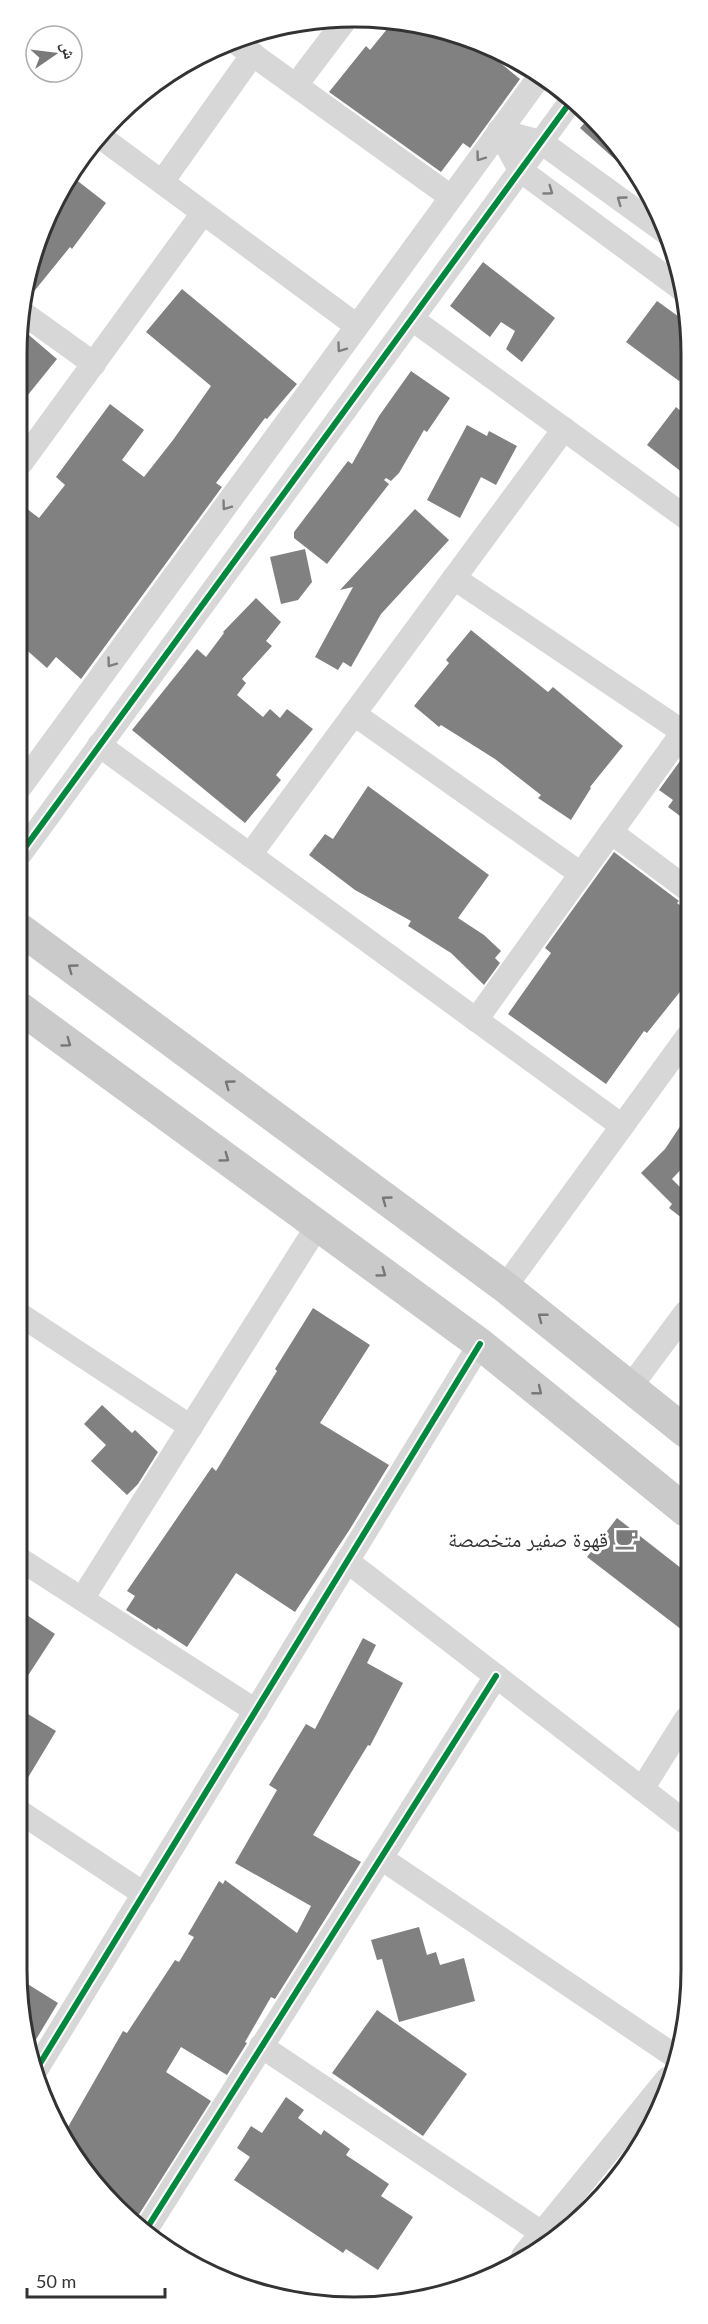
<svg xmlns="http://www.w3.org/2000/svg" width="708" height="2324" font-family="Lato,'Noto Naskh Arabic',sans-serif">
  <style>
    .building { fill: #818181 }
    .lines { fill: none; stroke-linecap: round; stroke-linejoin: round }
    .minor { stroke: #d7d7d7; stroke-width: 24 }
    .major { stroke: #cacaca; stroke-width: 32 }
    .cycleway-casing { stroke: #fff; stroke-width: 10 }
    .cycleway { stroke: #00873e; stroke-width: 6 }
    .oneway { stroke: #7d7d7d }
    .oneway2 { stroke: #777 }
    .labels { text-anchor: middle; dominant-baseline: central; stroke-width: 6; stroke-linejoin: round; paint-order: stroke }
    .poi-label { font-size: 21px; fill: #333; stroke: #fff; text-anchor: end }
    .rim { fill: none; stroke: #333; stroke-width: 3 }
  </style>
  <rect width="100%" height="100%" fill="#fff"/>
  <g class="building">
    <path d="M392,23H420L477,44L520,79L470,148L463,143L441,172L329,92L366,46L370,50Z"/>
    <path d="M590,117L608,131L631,168L628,171L580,128Z"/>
    <path d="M70,175L106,203L72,249L70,247L27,300L23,299V288Z"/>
    <path d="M483,262L555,318L522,362L506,349L515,331L501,322L490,337L450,306Z"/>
    <path d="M182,289L297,384L267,419L265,418L216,483L222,487L81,679L56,657L47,668L22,646V505L39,518L65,485L56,477L110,404L144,430L122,460L144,477L173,440L211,386L146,332Z"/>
    <path d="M657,301L689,324V368L679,381L626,342Z"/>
    <path d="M23,330L57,359L23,401Z"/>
    <path d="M411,371L450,398L427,432L424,430L399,473L391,481L386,478L384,480L389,484L327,564L294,538V532L348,461L352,464L379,416Z"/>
    <path d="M676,407L688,417V477L647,445Z"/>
    <path d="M467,425L487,436L489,431L517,446L496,485L481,477L460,518L427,500Z"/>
    <path d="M415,509L449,540L381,614L351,667L343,662L338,670L315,657L353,587L340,590Z"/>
    <path d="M305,549L312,582L298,600L281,604L270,557Z"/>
    <path d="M256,598L281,622L266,641L272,646L242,679L246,683L237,695L263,717L270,709L280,718L287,709L313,729L276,775L281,780L245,823L132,730L197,649L206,657L224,633L223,632Z"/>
    <path d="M471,630L548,692L553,687L623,746L590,787L591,788L571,820L538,798L541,795L495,759L441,725L439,727L414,706L449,663L446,660Z"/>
    <path d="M688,750V822L668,807L673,800L659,790Z"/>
    <path d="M368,786L489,875L458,918L484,935L501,951L495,958L500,963L484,985L451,953L408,926L411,921L355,890L309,855L325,834L333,839Z"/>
    <path d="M614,852L679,901L677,903L687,910V983L647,1033L644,1031L606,1084L508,1014L551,953L545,948Z"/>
    <path d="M687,1116V1163L672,1179L682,1189L687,1181V1222L669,1208L672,1204L641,1173L665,1149Z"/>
    <path d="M313,1308L370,1345L320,1423L389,1465L350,1529L295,1612L236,1573L187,1647L158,1628L157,1630L126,1610L135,1596L127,1591L212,1467L216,1471L277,1371L275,1369Z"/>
    <path d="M102,1405L132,1433L135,1430L158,1452L138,1484L127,1495L91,1461L106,1445L84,1424Z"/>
    <path d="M617,1518L686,1572V1633L587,1557Z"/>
    <path d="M18,1609L55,1634L18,1691Z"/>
    <path d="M363,1638L376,1645L367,1663L403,1683L370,1746L368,1745L313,1835L361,1862L275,1999L271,1997L245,2042L247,2043L227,2075L181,2047L166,2072L211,2101L138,2216L98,2189L64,2134L123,2031L127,2033L175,1960L179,1962L194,1937L188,1934L219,1881L223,1884L225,1880L297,1933L311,1906L235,1863L277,1790L269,1785L306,1724L315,1729Z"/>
    <path d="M18,1708L56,1731L17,1796Z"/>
    <path d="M419,1927L427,1955L436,1952L440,1965L464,1958L475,2001L399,2022L382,1959L377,1960L371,1940Z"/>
    <path d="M18,1978L58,2003L32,2046L28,2026Z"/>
    <path d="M377,2010L467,2074L423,2136L332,2073Z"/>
    <path d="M286,2097L304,2110L298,2118L321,2135L324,2130L350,2149L346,2155L389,2184L381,2196L413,2217L378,2270L346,2249L343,2253L234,2180L250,2157L237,2148L251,2126L262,2133Z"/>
  </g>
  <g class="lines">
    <g class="minor">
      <path d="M238,44L451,197"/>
      <path d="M296,85L343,23"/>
      <path d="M499,131L520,170L683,290"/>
      <path d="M499,131L541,142L668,234"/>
      <path d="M102,138L357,326"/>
      <path d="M162,182L253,54"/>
      <path d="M23,313L94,364"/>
      <path d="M412,319L688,519"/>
      <path d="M22,462L203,213"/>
      <path d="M454,578L683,732"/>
      <path d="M354,714L581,874"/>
      <path d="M99,745L622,1126"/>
      <path d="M21,786L540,76"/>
      <path d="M611,832L687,889"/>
      <path d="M21,853L571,101"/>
      <path d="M250,855L564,429"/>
      <path d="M476,1020L688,725"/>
      <path d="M505,1287L687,1037"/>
      <path d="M19,1314L191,1427"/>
      <path d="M631,1386L686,1312"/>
      <path d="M18,1558L256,1711"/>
      <path d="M347,1561L685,1822"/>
      <path d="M82,1599L318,1225"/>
      <path d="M642,1789L686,1719"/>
      <path d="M17,1810L144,1894"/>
      <path d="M381,1858L676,2057"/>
      <path d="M261,2046L542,2233"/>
      <path d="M36,2070L480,1344"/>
      <path d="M147,2228L496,1676"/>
      <path d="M523,2256L667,2079"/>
    </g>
    <g class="major">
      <path d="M21,930L505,1287L686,1432"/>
      <path d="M20,1008L480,1344L686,1511"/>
    </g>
    <defs>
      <g id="cycleway">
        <path d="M21,853L571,101"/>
        <path d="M36,2070L480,1344"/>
        <path d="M147,2228L496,1676"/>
      </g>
    </defs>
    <use href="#cycleway" class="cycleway-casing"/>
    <use href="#cycleway" class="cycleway"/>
  </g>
  <defs><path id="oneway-chevron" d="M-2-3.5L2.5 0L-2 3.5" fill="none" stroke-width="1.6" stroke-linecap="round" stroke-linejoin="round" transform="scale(1.5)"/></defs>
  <g class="oneway">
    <use href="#oneway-chevron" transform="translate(480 157) rotate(126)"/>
    <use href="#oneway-chevron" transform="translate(549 191) rotate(36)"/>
    <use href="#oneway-chevron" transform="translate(621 200) rotate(-144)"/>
    <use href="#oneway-chevron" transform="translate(341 348) rotate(126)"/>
    <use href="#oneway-chevron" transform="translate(226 506) rotate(126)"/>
    <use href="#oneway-chevron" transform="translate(111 663) rotate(126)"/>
  </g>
  <g class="oneway2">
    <use href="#oneway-chevron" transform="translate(72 968) rotate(-144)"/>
    <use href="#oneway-chevron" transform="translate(67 1043) rotate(36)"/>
    <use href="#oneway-chevron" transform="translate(229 1084) rotate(-144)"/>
    <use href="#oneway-chevron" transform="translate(225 1158) rotate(36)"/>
    <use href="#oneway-chevron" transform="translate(386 1200) rotate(-144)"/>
    <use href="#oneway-chevron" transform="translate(382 1273) rotate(36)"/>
    <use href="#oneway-chevron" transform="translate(542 1317) rotate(-142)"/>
    <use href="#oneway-chevron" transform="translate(538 1391) rotate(39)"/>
  </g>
  <defs>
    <symbol id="cafe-bare" viewBox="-9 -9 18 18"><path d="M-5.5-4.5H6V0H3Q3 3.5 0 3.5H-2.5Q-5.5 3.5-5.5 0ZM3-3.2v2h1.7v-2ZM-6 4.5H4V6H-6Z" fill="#7a7a7a" stroke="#fff" stroke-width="2.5" paint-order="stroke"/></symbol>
  </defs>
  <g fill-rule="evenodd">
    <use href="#cafe-bare" x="610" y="1522" width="33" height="33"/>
  </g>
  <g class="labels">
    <g class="poi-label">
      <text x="608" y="1538">قهوة صفير متخصصة</text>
    </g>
  </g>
  <path d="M0 0H708V2324H0ZM354 27H354A327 327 0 0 1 681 354V1970A327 327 0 0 1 354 2297H354A327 327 0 0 1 27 1970V354A327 327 0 0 1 354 27Z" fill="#fff" fill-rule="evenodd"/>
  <path class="rim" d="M354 27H354A327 327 0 0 1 681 354V1970A327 327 0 0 1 354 2297H354A327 327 0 0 1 27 1970V354A327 327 0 0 1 354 27Z"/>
  <g transform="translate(54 54) rotate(76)"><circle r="28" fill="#ffffff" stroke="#adadad" stroke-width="1.5"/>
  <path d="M0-4.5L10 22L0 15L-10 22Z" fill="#7a7a7a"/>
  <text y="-9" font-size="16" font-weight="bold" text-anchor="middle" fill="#333333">ش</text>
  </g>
  <path d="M27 2288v9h138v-9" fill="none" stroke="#333333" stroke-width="3"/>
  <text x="36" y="2288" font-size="18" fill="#333333" stroke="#ffffff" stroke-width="4.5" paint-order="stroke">50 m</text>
</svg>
